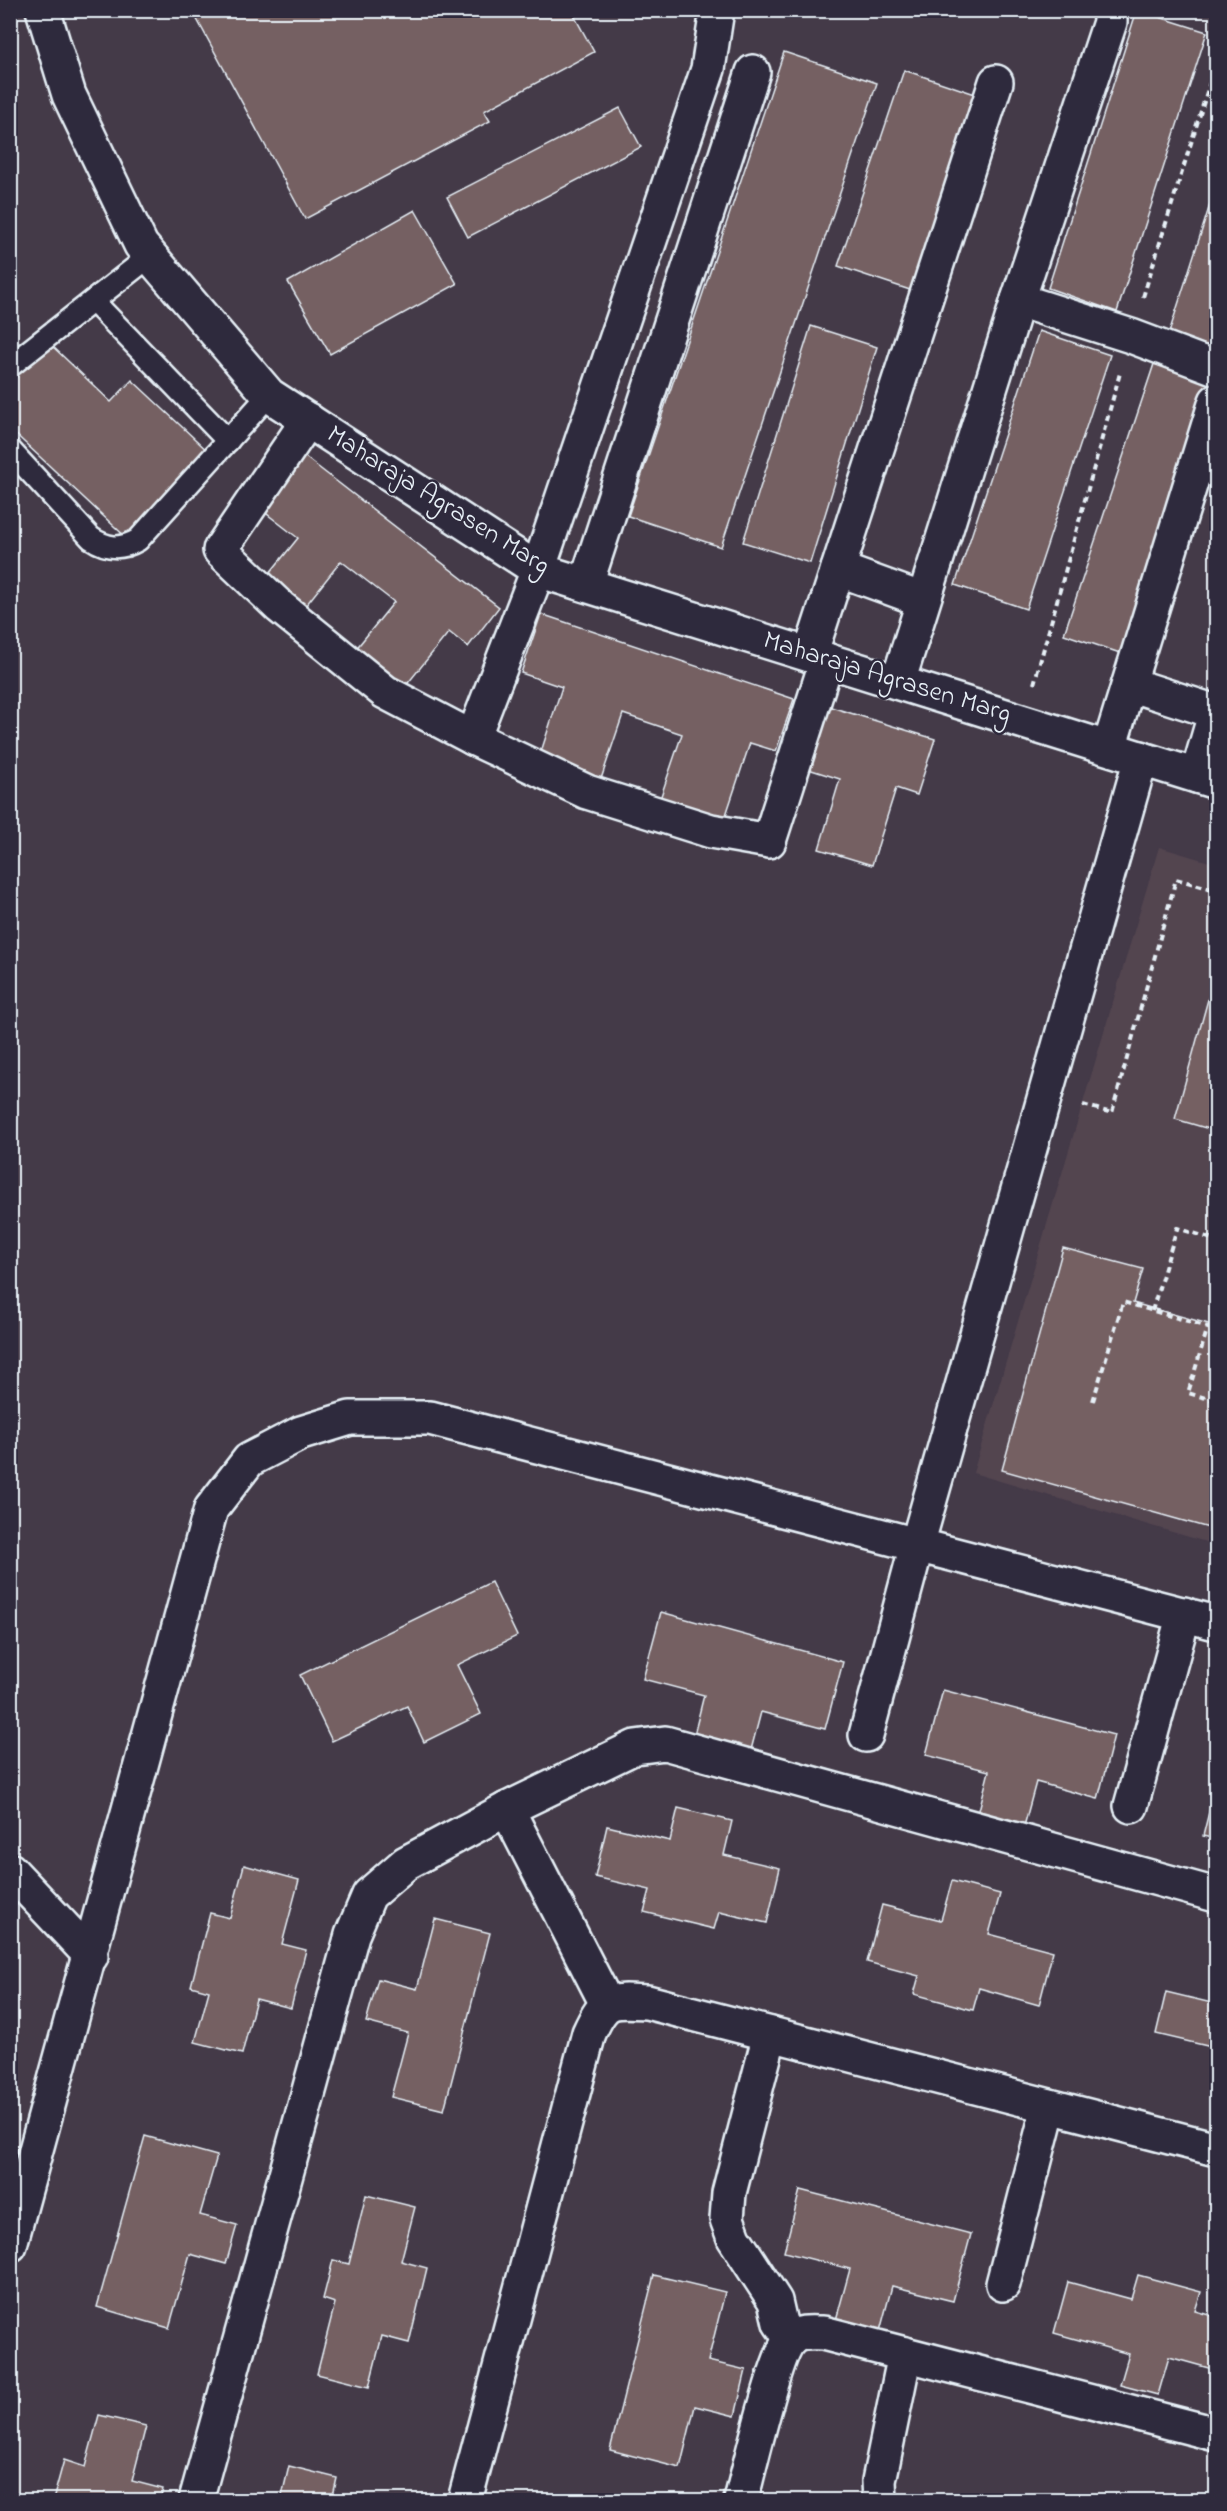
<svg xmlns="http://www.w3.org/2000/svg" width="1227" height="2511" font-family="'Indie Flower',sans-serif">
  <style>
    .built { fill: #534550 }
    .building { fill: #756062; stroke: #e8f1f8; stroke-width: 1.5 }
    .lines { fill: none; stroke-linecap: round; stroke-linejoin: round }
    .service-casing { stroke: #e8f1f8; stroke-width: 26 }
    .minor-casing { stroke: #e8f1f8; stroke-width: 38 }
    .tertiary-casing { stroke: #e8f1f8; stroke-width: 38 }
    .path { stroke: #e8f1f8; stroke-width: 4; stroke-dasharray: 6 4.5; stroke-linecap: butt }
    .service { stroke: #2f2a3d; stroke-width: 21 }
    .minor { stroke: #2f2a3d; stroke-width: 33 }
    .tertiary { stroke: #2f2a3d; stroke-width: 33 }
    .labels { text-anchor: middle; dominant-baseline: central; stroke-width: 5; stroke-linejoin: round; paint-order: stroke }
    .street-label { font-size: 27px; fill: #e8f1f8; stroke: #2f2a3d }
  </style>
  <rect width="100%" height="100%" fill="#443a48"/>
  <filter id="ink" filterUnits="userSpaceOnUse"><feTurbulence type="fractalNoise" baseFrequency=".0167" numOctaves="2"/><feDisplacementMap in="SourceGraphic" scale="12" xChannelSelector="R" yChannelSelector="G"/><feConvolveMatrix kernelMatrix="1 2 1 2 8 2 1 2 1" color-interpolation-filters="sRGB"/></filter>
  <g filter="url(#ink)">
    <path class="built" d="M1159,847L1216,864V1545L973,1473Z"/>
    <g class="building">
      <path d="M192,10H571L594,52L484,111L490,121L305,219Z"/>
      <path d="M1137,10L1207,32L1117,312L1048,288Z"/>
      <path d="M784,52L877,83L721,547L628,516Z"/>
      <path d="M904,70L978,95L913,291L838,266Z"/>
      <path d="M620,108L641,147L468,237L447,197Z"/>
      <path d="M1216,186V349L1169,333Z"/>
      <path d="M415,210L457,284L330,354L288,282Z"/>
      <path d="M811,326L877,347L810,563L743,542Z"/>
      <path d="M1039,331L1110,355L1026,609L955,585Z"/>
      <path d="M49,343L111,402L132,380L212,455L130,541L10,429V384Z"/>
      <path d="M1154,364L1211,382L1120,653L1064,634Z"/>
      <path d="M300,453L499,607L468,647L449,632L400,693L351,655L394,602L341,561L299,614L261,584L298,538L258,507Z"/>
      <path d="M541,614L794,699L776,751L750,743L724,821L660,799L682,734L623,714L601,779L539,758L562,687L521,673Z"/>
      <path d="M821,704L935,739L917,795L896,788L872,865L819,849L840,779L802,767Z"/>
      <path d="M1212,985L1216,986V1131L1175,1119Z"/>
      <path d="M1063,1248L1143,1269L1133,1303L1216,1326V1530L1002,1470Z"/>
      <path d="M491,1582L517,1636L457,1665L481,1714L424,1742L407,1706L332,1741L300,1675Z"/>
      <path d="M661,1612L843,1662L825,1729L761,1712L751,1750L694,1735L704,1695L643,1679Z"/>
      <path d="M943,1690L1114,1735L1098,1799L1036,1782L1023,1830L977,1818L989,1771L926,1755Z"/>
      <path d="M1216,1784V1839L1203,1836Z"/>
      <path d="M678,1808L732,1821L724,1855L780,1868L767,1923L719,1912L714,1929L644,1912L650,1890L595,1877L607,1826L670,1841Z"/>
      <path d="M244,1865L299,1880L282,1944L306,1950L291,2008L256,1999L242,2054L195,2042L209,1991L191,1986L210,1913L230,1918Z"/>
      <path d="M952,1881L1000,1894L989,1934L1053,1951L1039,2005L979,1988L973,2010L914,1994L919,1976L867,1962L882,1905L941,1920Z"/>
      <path d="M435,1919L490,1933L444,2110L391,2097L408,2033L366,2022L378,1979L417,1989Z"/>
      <path d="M1166,1992L1216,2004V2048L1156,2034Z"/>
      <path d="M145,2136L217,2156L200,2215L237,2225L226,2264L190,2254L169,2328L97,2307Z"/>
      <path d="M800,2190L971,2234L953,2301L892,2286L880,2331L836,2320L850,2269L784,2252Z"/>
      <path d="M366,2195L415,2207L401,2261L427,2268L409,2343L382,2336L369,2387L317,2374L335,2303L323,2299L333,2260L349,2264Z"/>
      <path d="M654,2275L725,2292L708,2361L746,2370L735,2416L695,2406L680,2468L610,2450Z"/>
      <path d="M1138,2275L1201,2292L1195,2311L1216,2317V2370L1169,2357L1158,2395L1120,2385L1129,2354L1054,2333L1068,2282L1131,2299Z"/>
      <path d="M99,2415L146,2426L132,2481L163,2489L160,2500H53L64,2460L85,2467Z"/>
      <path d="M289,2466L337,2478L332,2500H281Z"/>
    </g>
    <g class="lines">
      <defs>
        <g id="service">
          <path d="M93,301L228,441"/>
          <path d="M10,366L150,256"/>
          <path d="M10,450L91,538C107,549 121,550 138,540L269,395"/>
        </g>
        <g id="minor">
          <path d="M717,10L708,69L538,570L473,738L587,792L711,831L769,841L827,660"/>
          <path d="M1018,300L1131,336L1216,368"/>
          <path d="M308,420L220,550L280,607L385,692L473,738"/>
          <path d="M838,569L923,600"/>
          <path d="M586,584L753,72"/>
          <path d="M810,655L996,82"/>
          <path d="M898,682L1018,300L1110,22V10"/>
          <path d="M1129,684L1216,712"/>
          <path d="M1109,748L1216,401"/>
          <path d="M1197,776L1216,711"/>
          <path d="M866,1735L917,1545L1141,758"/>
          <path d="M1131,1806L1184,1614"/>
          <path d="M507,1809L607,2004"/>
          <path d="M10,1870L91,1956"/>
          <path d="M770,2034L729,2193L727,2219L734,2238L775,2301L780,2323L791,2339"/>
          <path d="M10,2245L211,1509L249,1460L301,1433L350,1418H430L1216,1623"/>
          <path d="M1003,2284L1049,2106"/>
          <path d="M196,2500L352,1935L369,1895L406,1863L507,1809L635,1747L665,1743L1216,1895"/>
          <path d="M465,2500L589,2033C605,1998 611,2000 647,2002L1216,2149"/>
          <path d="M741,2500C748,2474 776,2351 792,2338C801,2331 812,2333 823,2333L1216,2434"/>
          <path d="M880,2500L879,2481L905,2354"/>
        </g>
        <path id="tertiary" d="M43,10L69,95L141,245L269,395L538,570L1216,782"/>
      </defs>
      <use href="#service" class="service-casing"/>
      <use href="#minor" class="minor-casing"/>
      <use href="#tertiary" class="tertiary-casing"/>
      <g class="path">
        <path d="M1143,297L1216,63"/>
        <path d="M1034,684L1120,373"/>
        <path d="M1083,1105L1112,1113L1176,879L1216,890"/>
        <path d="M1152,1311L1177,1228L1216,1240"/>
        <path d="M1093,1401L1123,1302L1208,1327L1188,1393L1216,1401"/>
      </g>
      <use href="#service" class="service"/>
      <use href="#minor" class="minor"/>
      <use href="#tertiary" class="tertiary"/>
    </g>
  </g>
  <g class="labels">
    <g class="street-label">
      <text transform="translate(438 501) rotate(32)">Maharaja Agrasen Marg</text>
      <text transform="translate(887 678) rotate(17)">Maharaja Agrasen Marg</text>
    </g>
  </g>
  <rect width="1227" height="2511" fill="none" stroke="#2f2a3d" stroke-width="36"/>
  <rect x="18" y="18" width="1191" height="2475" fill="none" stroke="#e8f1f8" stroke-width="2" filter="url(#ink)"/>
</svg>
